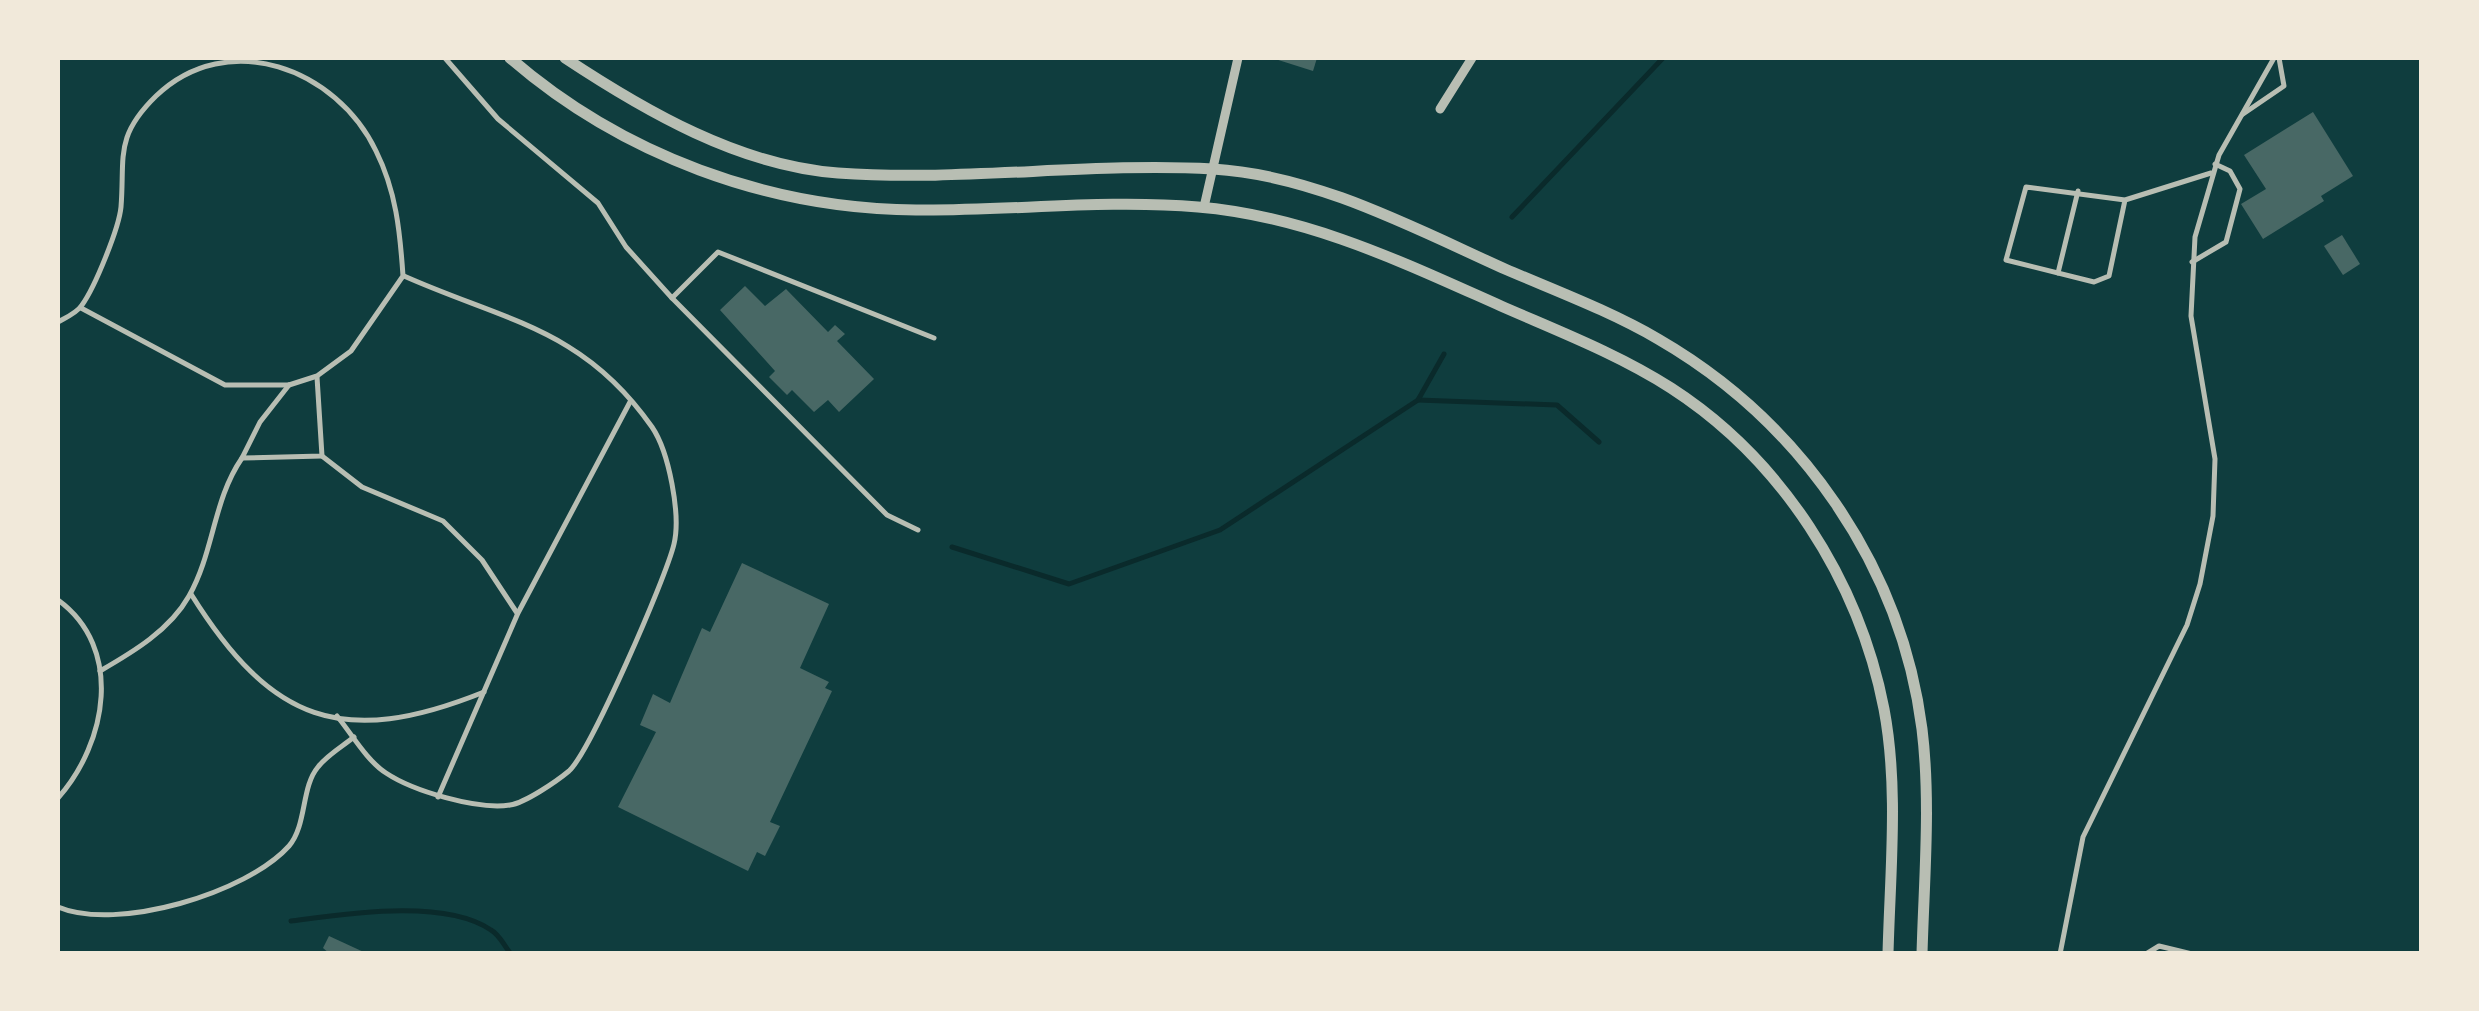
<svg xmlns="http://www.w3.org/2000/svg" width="2479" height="1011" font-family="'Source Sans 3',sans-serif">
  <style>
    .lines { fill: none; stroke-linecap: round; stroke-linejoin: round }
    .stream { stroke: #0a2a2b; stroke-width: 5 }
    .building { fill: #486865 }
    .service { stroke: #b8beb3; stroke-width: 5 }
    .minor { stroke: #b8beb3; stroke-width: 9 }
    .tertiary { stroke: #b8beb3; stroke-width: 11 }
  </style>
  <rect width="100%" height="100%" fill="#0f3d3e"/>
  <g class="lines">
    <g class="stream">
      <path d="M1512,217L1663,58"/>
      <path d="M1418,400L1557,405L1599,442"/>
      <path d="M952,547L1069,584L1220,530L1418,400L1444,354"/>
      <path d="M291,921C345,914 444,898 491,930C500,935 504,946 511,954"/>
    </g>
  </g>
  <g class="building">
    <path d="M1272,58H1317L1313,71Z"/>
    <path d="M2313,112L2353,176L2321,196L2324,201L2263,239L2241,204L2266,189L2244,155Z"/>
    <path d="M2342,235L2360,264L2343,275L2324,246Z"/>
    <path d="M745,286L765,306L786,289L828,332L835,325L845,334L837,341L874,379L839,412L828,400L814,412L792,390L787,395L769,377L775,371L720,310Z"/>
    <path d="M742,563L829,604L800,668L829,682L825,688L832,691L770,822L780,826L765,856L757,852L748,871L618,807L656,732L640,725L653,694L670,703L702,628L710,632Z"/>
    <path d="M329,936L368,954H330L323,948Z"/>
  </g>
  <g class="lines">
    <g class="service">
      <path d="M445,58L498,119L598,203L626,247L672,298L718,252L934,338"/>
      <path d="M2243,114L2284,86L2279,58"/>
      <path d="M2125,200L2026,187L2006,260L2094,282L2109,276L2125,200L2211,173"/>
      <path d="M2192,262L2226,242L2240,189L2230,171L2215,164"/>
      <path d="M2058,273L2078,191"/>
      <path d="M672,298L887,515L918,530"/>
      <path d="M58,322C65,318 77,313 82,305C95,287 119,228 121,207C125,157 114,137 156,96C228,27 337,69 376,151C396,191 400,231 403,276L351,351L317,376L289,385H225L81,308"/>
      <path d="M289,385L260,422L242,458L322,456L317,377"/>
      <path d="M322,456L362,487L443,521L482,560L517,613"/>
      <path d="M191,594C271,722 342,749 484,692"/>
      <path d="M58,600C124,648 107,743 58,798"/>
      <path d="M100,671C133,652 170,630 189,596C214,552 213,500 242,458"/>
      <path d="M337,716C351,733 367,761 386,773C413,791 477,810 510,805C525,803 557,781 569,771C590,752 666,578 674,544C681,515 669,452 652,427C583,328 505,321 404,276"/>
      <path d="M438,797L518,613L630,402"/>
      <path d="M58,907C117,932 247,893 289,846C307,825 301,787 318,767C327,755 343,746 354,737"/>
      <path d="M384,954H388"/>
      <path d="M2060,954L2083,837L2187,625L2200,584L2213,516L2215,459L2191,316L2195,237L2219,155L2274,58"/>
      <path d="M2146,954L2159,946L2192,954"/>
    </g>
    <g class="minor">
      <path d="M1440,109L1472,58"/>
      <path d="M1204,207L1238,58"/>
    </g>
    <g class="tertiary">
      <path d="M510,58C622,155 768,209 916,210C1010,211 1105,199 1198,207C1307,216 1402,262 1501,306C1558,331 1618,354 1671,388C1781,459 1859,580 1884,709C1899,788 1890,873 1888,954"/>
      <path d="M565,58C645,111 740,166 838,173C963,182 1089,162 1213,169C1315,175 1414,228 1505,269C1556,291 1610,311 1658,339C1800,421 1901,565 1922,729C1931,803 1924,879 1922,954"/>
    </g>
  </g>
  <rect width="2479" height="1011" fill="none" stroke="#f1e9da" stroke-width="120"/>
</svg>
